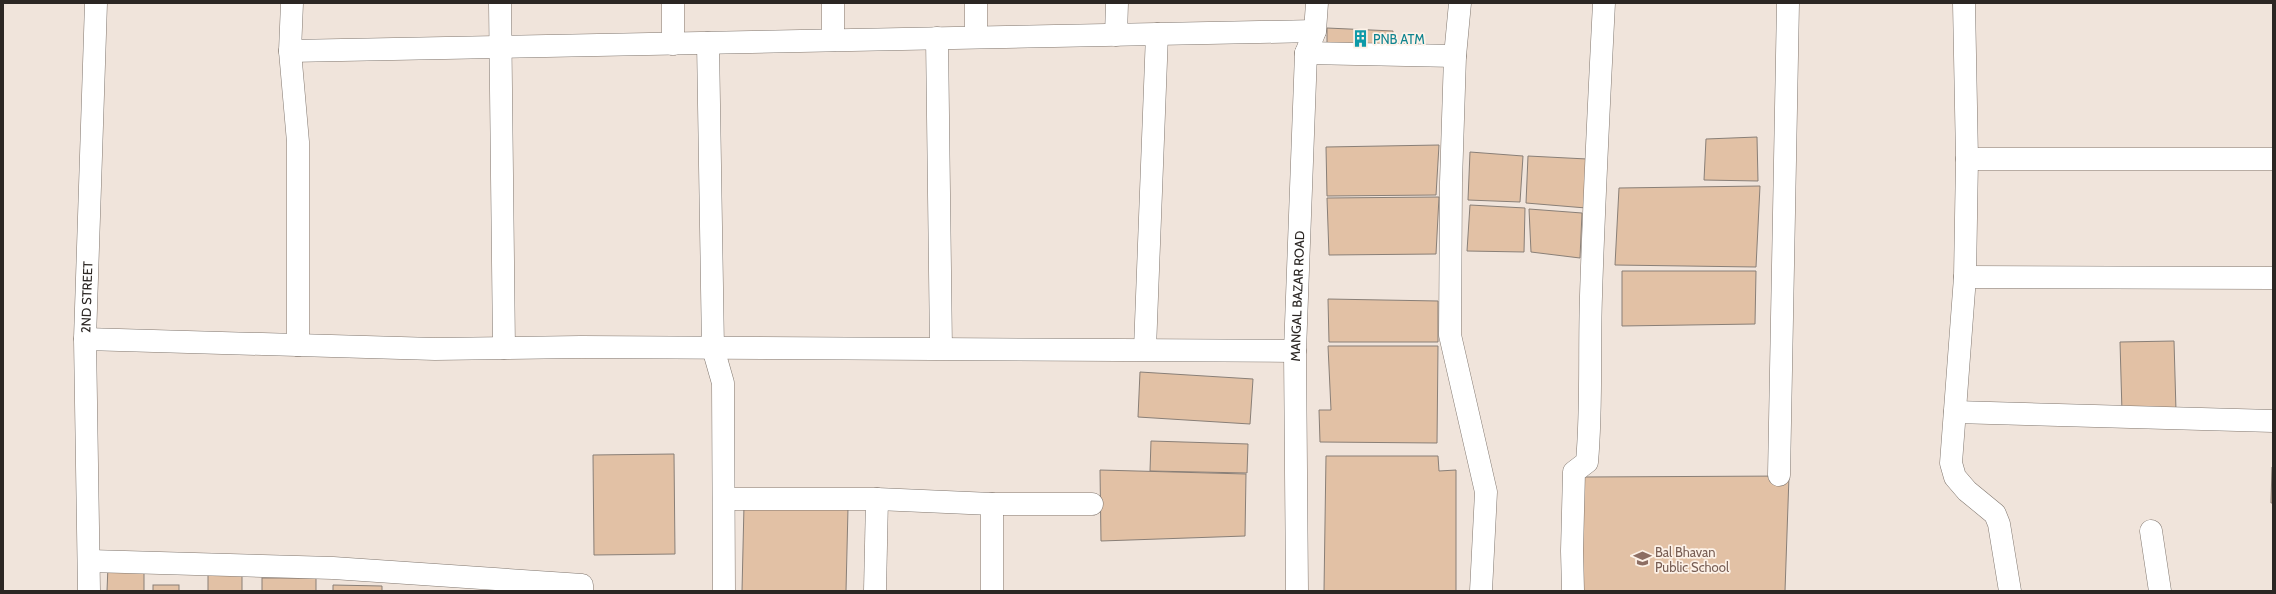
<svg xmlns="http://www.w3.org/2000/svg" width="2276" height="594" font-family="Cabin,sans-serif">
  <style>
    .building { fill: #e2c1a5; stroke: #897f77 }
    .lines { fill: none; stroke-linecap: round; stroke-linejoin: round }
    .street-casing { stroke: #81776f; stroke-width: 23 }
    .street { stroke: #fff; stroke-width: 22 }
    .labels { text-anchor: middle; dominant-baseline: central; stroke-width: 3.5; stroke-linejoin: round; paint-order: stroke }
    .culture-label { font-size: 13px; fill: #0d838f; stroke: #fdf2e8; text-anchor: start }
    .street-label { font-size: 13px; fill: #2b2623; stroke: #fdf2e8 }
    .education-label { font-size: 13px; fill: #785e54; stroke: #fdf2e8; text-anchor: start }
  </style>
  <rect width="100%" height="100%" fill="#f0e4db"/>
  <g class="building">
    <path d="M1327,28L1393,31L1392,50L1327,48Z"/>
    <path d="M1757,137L1758,181L1704,180L1706,139Z"/>
    <path d="M1439,145L1436,195L1327,196L1326,147Z"/>
    <path d="M1470,152L1523,156L1520,202L1468,200Z"/>
    <path d="M1528,156L1587,159L1586,208L1526,203Z"/>
    <path d="M1760,186L1756,267L1615,265L1619,188Z"/>
    <path d="M1439,197L1436,254L1329,255L1327,198Z"/>
    <path d="M1470,205L1525,208L1524,252L1467,251Z"/>
    <path d="M1529,209L1582,213L1580,258L1531,252Z"/>
    <path d="M1622,271H1756L1755,324L1622,326Z"/>
    <path d="M1328,299L1438,301V342H1329Z"/>
    <path d="M2174,341L2176,411L2122,412L2120,342Z"/>
    <path d="M1328,346H1438L1437,443L1320,442L1319,410H1331Z"/>
    <path d="M1140,372L1253,379L1250,424L1138,417Z"/>
    <path d="M1151,441L1248,444L1247,473L1150,471Z"/>
    <path d="M674,454L675,554L594,555L593,455Z"/>
    <path d="M1326,456H1438L1439,471L1456,470V591H1324Z"/>
    <path d="M2272,467H2273V503H2271Z"/>
    <path d="M1100,470L1246,474L1245,536L1101,541Z"/>
    <path d="M1789,476L1785,591H1579L1584,477Z"/>
    <path d="M744,505L848,508L846,591H742Z"/>
    <path d="M108,566L144,567V591H107Z"/>
    <rect x="208" y="572" width="34" height="19"/>
    <rect x="262" y="578" width="54" height="13"/>
    <rect x="153" y="585" width="26" height="6"/>
    <path d="M333,585L382,586V591H333Z"/>
  </g>
  <g class="lines">
    <defs>
      <g id="street">
        <path d="M292,3L290,51L298,142V345"/>
        <path d="M500,3L504,348"/>
        <path d="M833,3V40"/>
        <path d="M976,3V37"/>
        <path d="M1460,3L1455,56L1451,182L1450,335L1486,492L1481,591"/>
        <path d="M1964,3L1967,159L1965,277L1951,463L1955,477L1967,491L1995,514L1999,524L2010,591"/>
        <path d="M1116,35L1117,3"/>
        <path d="M937,38L941,348"/>
        <path d="M708,43L713,348L723,383L724,591"/>
        <path d="M673,44V3"/>
        <path d="M290,51L1315,31"/>
        <path d="M1306,53L1455,56"/>
        <path d="M1967,159H2273"/>
        <path d="M1965,277L2273,278"/>
        <path d="M85,339L435,349L581,347L1295,351"/>
        <path d="M1145,349L1157,34"/>
        <path d="M1955,412L2273,421"/>
        <path d="M1779,475L1788,3"/>
        <path d="M724,499H877L992,504H1092"/>
        <path d="M992,504V591"/>
        <path d="M2151,531L2160,591"/>
        <path d="M90,561L333,568L582,585V591"/>
        <path id="s1" d="M89,591L85,339L96,3"/>
        <path d="M875,591L877,499"/>
        <path id="s2" d="M1297,591L1295,351L1306,53L1315,31L1317,3"/>
        <path d="M1573,591L1572,551L1574,472L1587,462C1592,407 1589,351 1591,296C1594,198 1599,101 1604,3"/>
      </g>
    </defs>
    <use href="#street" class="street-casing"/>
    <use href="#street" class="street"/>
  </g>
  <defs>
    <symbol id="building-bare" viewBox="-9 -9 18 18"><path d="M-4-6H4V6H1V3H-1V6H-4ZM-2.5-4.3h1.7v1.8h-1.7ZM.8-4.3h1.7v1.8H.8ZM-2.5-1h1.7V.8h-1.7ZM.8-1h1.7V.8H.8Z" fill="#0f9aa8" stroke="#fdf2e8" stroke-width="2.5" paint-order="stroke"/></symbol>
    <symbol id="school-bare" viewBox="-9 -9 18 18"><path d="M0-5L7-2L0 1L-7-2ZM-4 1L0 2.5L4 1V4Q0 6-4 4Z" fill="#8d6e63" stroke="#fdf2e8" stroke-width="2.5" paint-order="stroke"/></symbol>
  </defs>
  <g fill-rule="evenodd">
    <use href="#building-bare" x="1348" y="26" width="25" height="25"/>
    <use href="#school-bare" x="1630" y="546" width="25" height="25"/>
  </g>
  <g class="labels">
    <g class="culture-label">
      <text x="1373" y="39">PNB ATM</text>
    </g>
    <g class="street-label">
      <text stroke="none"><textPath href="#s2" startOffset="295">MANGAL BAZAR ROAD</textPath></text>
      <text stroke="none"><textPath href="#s1" startOffset="294">2ND STREET</textPath></text>
    </g>
    <g class="education-label">
      <text x="1655" y="552">Bal Bhavan<tspan x="1655" dy="15">Public School</tspan></text>
    </g>
  </g>
  <rect width="2276" height="594" fill="none" stroke="#2b2623" stroke-width="8"/>
</svg>
